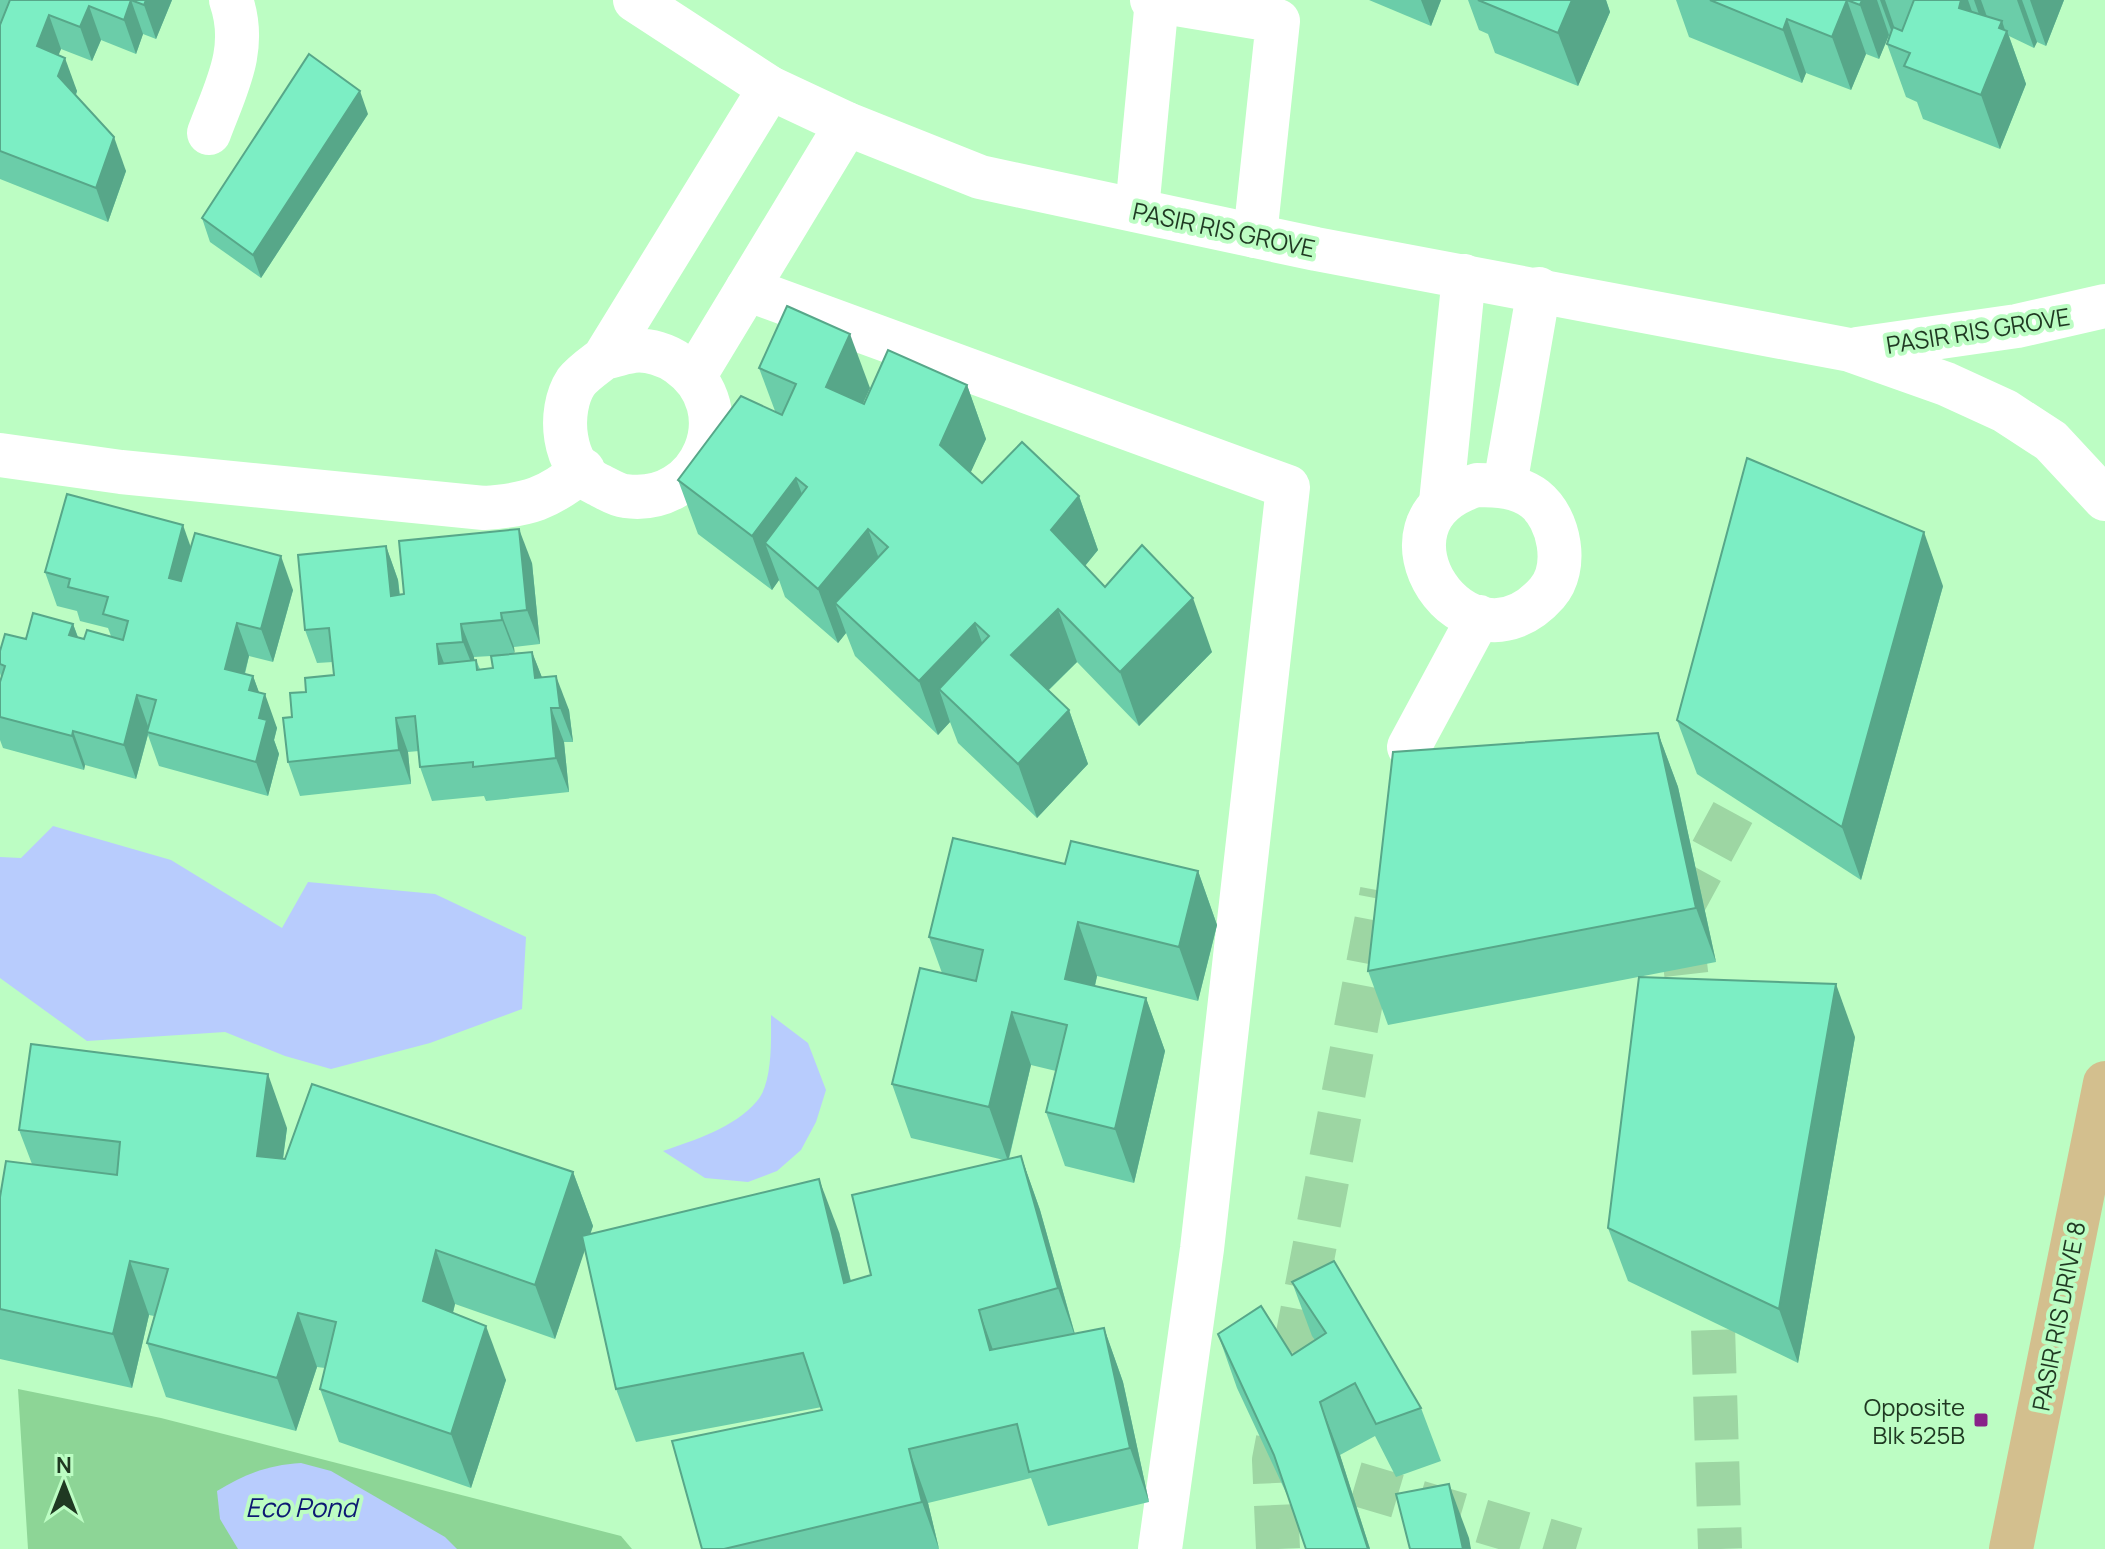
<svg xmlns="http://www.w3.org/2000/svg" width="2105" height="1549" font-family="Manrope,sans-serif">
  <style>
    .green { fill: #8dd596 }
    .water { fill: #b8ccfd }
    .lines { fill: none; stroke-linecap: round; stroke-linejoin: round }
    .minor-tunnel { stroke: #9dd6a3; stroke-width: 44; stroke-dasharray: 44 22; stroke-linecap: butt }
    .minor { stroke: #fff; stroke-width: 44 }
    .major { stroke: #d3bf8e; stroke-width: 44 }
    .wall { fill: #6bcda9; fill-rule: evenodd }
    .shaded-wall { fill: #57a789 }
    .building { fill: #7ceec4; stroke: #57a789; stroke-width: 2 }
    .poi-dot { fill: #882289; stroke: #bcfdc3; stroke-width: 3 }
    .labels { text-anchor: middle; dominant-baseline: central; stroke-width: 8; stroke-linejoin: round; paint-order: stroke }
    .street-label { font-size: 24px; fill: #1f3922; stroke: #bcfdc3 }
    .poi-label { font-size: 24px; fill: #1f3922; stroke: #bcfdc3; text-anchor: end }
    .water-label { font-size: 26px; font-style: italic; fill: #0d1873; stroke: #bcfdc3 }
  </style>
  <rect width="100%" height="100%" fill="#bcfdc3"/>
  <path class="green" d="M18,1389L161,1418L621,1536L632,1549H28Z"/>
  <g class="water">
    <path d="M53,826L171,860L282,928L308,882L435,894L526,937L522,1009L430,1043L331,1069L285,1056L225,1032L87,1041L0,978V857L21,858Z"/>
    <path d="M771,1015L808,1043L826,1090L816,1122L801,1150L777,1171L748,1182L705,1178L663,1151C695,1140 734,1128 757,1101C773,1083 771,1038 771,1015Z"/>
    <path d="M301,1463L331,1471L445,1537L457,1549H238L220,1519L217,1491C245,1474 268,1465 301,1463Z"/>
  </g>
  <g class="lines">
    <g class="minor-tunnel">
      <path d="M1694,1040L1679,912L1768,748"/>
      <path d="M1711,1264L1720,1549"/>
      <path d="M1292,1465L1576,1549"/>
      <path d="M1278,1549L1274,1460L1382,891"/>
    </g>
    <g class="minor">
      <path d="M635,0L770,88L847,124L980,177L1316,249L1850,350L1946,384L2005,411L2051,441L2105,499"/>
      <path d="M1152,0L1278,21L1255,236"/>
      <path d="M209,133C226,87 248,49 231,0"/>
      <path d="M1137,210L1157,0"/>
      <path d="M747,289L1288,487L1202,1249L1160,1549"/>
      <path d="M1857,349L2017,326L2105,306"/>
      <path d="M604,358C613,356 623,352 633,351C648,349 667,355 679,364C743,409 703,507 625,496C616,495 606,488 597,484C562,468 557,411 576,382C583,373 595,365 604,358L770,88"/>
      <path d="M695,375L847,124"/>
      <path d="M0,455L121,472L484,508C528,505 548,499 583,470"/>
      <path d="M1477,485C1497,485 1518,486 1535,499C1560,519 1569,568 1547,593C1467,684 1357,520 1477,485Z"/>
      <path d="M1505,485L1539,289"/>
      <path d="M1441,502L1464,276"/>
      <path d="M1409,747L1479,617"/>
    </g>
    <path class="major" d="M2011,1549L2105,1083"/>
  </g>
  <g class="wall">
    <path d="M0,0H172L156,39L143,34L136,54L101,40L92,61L61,49L58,55L77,91L76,95L126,171L108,222L0,179Z"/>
    <path d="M1369,0H1441L1431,26Z"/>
    <path d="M1468,0H1606L1610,12L1578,86L1495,53L1488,34L1479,30Z"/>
    <path d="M1676,0H2064L2046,46L2037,42L2034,48L2009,36L2026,84L2000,149L1923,119L1917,102L1906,97L1887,44L1889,35L1879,59L1866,54L1851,90L1806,73L1802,83L1689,37Z"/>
    <path d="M368,114L261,278L210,242L202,218Z"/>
    <path d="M759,368L870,388L863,403L864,404L967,385L986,439L970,473L982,483L1079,496L1098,550L1085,566L1105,587L1212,652L1139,726L1077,662L1048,691L1069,710L1088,764L1037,818L958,743L950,722L938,735L855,656L846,633L838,643L785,597L779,580L772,590L698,534L678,480L775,411Z"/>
    <path d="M386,546L398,580L400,595L532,563L540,644L514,647V653L532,652L542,678L569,710L573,742H564L569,792L486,801L484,796L432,801L420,767L419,751L408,752L411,784L300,796L288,762L292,717L306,692L334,675L333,662L317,663L305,630ZM491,656L493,668L480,669L476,660H474V657Z"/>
    <path d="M191,547L293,590L273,662L249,656L245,674L253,676L259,693L277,728L274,740L279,754L268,796L159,766L148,735L136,779L85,765L84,770L3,748L0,740V682L1,677L0,673V651L26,639L73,624L78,637L84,639L111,636L108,628L80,621L77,611L57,606L45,572Z"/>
    <path d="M1943,586L1861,880L1697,774L1677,720Z"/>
    <path d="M1658,733L1678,787L1716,962L1388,1025L1368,971Z"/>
    <path d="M1065,864L1198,871L1217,925L1198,1001L1097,976L1095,986L1146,998L1165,1051L1134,1183L1065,1166L1046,1112L1056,1071L1031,1065L1009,1159L1021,1156L1040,1210L1075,1334L1104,1328L1123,1382L1149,1502L1048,1526L1031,1478L928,1503L939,1549H702L822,1410V1407L636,1442L616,1389L585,1248L555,1339L455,1304L453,1313L506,1380L471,1488L339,1442L320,1389L325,1368L317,1367L296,1431L166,1397L147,1343L154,1316L149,1315L132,1388L0,1359V1197L32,1164L19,1130L287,1128L283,1159L573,1172L593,1226L590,1234L839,1232L851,1281L871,1275L1004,1160L911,1138L892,1084L942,973L929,937Z"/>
    <path d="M1855,1037L1798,1363L1628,1281L1608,1228Z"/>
    <path d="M1292,1282L1421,1408L1441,1461L1396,1477L1375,1436L1340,1455L1370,1549H1306L1289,1499L1237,1388L1218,1334L1292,1355L1315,1340L1312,1336Z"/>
  </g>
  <g class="shaded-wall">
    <path d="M131,0L143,34L136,54L124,20Z"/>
    <path d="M146,0H172L156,39L144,5Z"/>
    <path d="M1421,0H1441L1431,26Z"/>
    <path d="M1572,0H1606L1610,12L1578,86L1558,33Z"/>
    <path d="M1847,0L1866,54L1851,90L1832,37Z"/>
    <path d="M1862,0H1877L1889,35L1879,59L1860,5Z"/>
    <path d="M1880,0H1885L1896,32L1894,38Z"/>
    <path d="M1957,0H1968L1980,34L1959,8Z"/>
    <path d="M1974,0H1981L1991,28L1987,37Z"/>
    <path d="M2017,0H2022L2037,42L2034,48Z"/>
    <path d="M2030,0H2064L2046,46Z"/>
    <path d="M89,6L101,40L92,61L80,27Z"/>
    <path d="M49,15L61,49L49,80L37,46Z"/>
    <path d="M1787,19L1806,73L1802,83L1783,30Z"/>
    <path d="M2002,21L2006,33L2007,31L2026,84L2000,149L1981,95Z"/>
    <path d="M65,58L77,91L70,109L58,76Z"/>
    <path d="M360,91L368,114L261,278L253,255Z"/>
    <path d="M114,137L126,171L108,222L96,188Z"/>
    <path d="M850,334L870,388L846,441L826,387Z"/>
    <path d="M967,385L986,439L959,498L940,445Z"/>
    <path d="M796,478L816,532L765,543L779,580L772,590L752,536Z"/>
    <path d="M1079,496L1098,550L1070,584L1051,530Z"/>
    <path d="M183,525L195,559L181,612L169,578Z"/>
    <path d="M519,529L532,563L540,644L527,610Z"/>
    <path d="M868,529L888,583L835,603L846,633L838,643L818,589Z"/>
    <path d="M1924,532L1943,586L1861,880L1842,827Z"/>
    <path d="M386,546L398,580L403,630L391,596Z"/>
    <path d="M281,556L293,590L273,662L261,629Z"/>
    <path d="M1193,598L1212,652L1139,726L1120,672Z"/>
    <path d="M1058,609L1077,662L1030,708L1011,655Z"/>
    <path d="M501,613L514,647L515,654L502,620Z"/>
    <path d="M237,623L249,656L237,702L225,669Z"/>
    <path d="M975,623L994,676L939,689L950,722L938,735L919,681Z"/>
    <path d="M73,624L85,657L69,635Z"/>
    <path d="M461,624L474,657L476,675L463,642Z"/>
    <path d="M437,644L449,677L439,664Z"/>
    <path d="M532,652L545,685L535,678Z"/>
    <path d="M253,676L263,703L265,694L277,728L274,740L279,754L268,796L256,762L249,690Z"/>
    <path d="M556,676L569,710L573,742L560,708Z"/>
    <path d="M137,695L149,729L147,732L148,734L136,779L124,745Z"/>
    <path d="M551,708L564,742L569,792L556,758Z"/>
    <path d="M1069,710L1088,764L1037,818L1018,764Z"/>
    <path d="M396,718L408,752L411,784L399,750Z"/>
    <path d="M73,731L85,765L84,770L72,736Z"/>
    <path d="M1658,733L1678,787L1716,962L1696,908Z"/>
    <path d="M1198,871L1217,925L1198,1001L1179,947Z"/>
    <path d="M1078,922L1097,976L1084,1033L1065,979Z"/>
    <path d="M1836,984L1855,1037L1798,1363L1779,1309Z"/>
    <path d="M1146,998L1165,1051L1134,1183L1115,1129Z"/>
    <path d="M1012,1012L1031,1065L1008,1161L989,1107Z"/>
    <path d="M268,1074L287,1128L276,1210L257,1156Z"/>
    <path d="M1021,1156L1040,1210L1077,1342L1058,1288Z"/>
    <path d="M573,1172L593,1226L555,1339L535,1285Z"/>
    <path d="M819,1179L839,1232L864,1337L844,1283Z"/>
    <path d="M436,1250L455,1304L442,1355L423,1301Z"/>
    <path d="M130,1261L149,1315L132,1388L113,1334Z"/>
    <path d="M979,1310L998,1364L990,1350Z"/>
    <path d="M298,1313L317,1367L296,1431L277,1378Z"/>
    <path d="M486,1326L506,1380L471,1488L451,1434Z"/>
    <path d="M1104,1328L1123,1382L1149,1502L1130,1448Z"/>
    <path d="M1320,1402L1340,1455L1370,1549H1368Z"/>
    <path d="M909,1449L928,1503L939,1549L922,1502Z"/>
    <path d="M1449,1484L1469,1538L1471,1549H1463Z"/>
  </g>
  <g class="building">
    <path d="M10,0H146L144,5L131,0L124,20L89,6L80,27L49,15L37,46L65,58L58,76L114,137L96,188L0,151V25Z"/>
    <path d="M1478,0H1572L1558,33Z"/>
    <path d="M1710,0H1847L1832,37L1787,19L1783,30Z"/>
    <path d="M1847,0H1862L1860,5Z"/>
    <path d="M1914,0H1961L1959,8L2002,21L1999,28L2007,31L1981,95L1904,66L1910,53L1887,44L1893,27L1902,31Z"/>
    <path d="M309,54L360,91L253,255L202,218Z"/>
    <path d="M787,306L850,334L826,387L864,404L888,350L967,385L940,445L982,483L1022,442L1079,496L1051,530L1105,587L1142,545L1193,598L1120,672L1058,609L1011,655L1069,710L1018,764L939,689L989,636L975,623L919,681L835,603L888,547L868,529L818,589L765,543L807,487L796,478L752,536L678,480L741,396L782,415L796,384L759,368Z"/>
    <path d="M1747,458L1924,532L1842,827L1677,720Z"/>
    <path d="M67,494L183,525L169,578L181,581L195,533L281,556L261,629L237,623L225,669L253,676L249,690L265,694L259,718L267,720L256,762L147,732L156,700L137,695L124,745L73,731L72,736L0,717V682L5,666L0,664V651L5,634L26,639L33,613L73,624L69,635L84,639L87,630L123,640L128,621L103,614L108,597L68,587L70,579L45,572Z"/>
    <path d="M519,529L527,610L501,613L502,620L461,624L463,642L437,644L439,664L476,660L477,670L493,668L491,656L532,652L535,678L556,676L560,708H551L556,758L473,767V762L420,767L415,716L396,718L399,750L288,762L283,718L292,717L290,693L306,692L305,678L334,675L329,628L305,630L298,555L386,546L391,596L404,594L399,541Z"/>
    <path d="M1658,733L1696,908L1368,971L1393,752Z"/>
    <path d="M953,838L1065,864L1071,841L1198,871L1179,947L1078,922L1065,979L1146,998L1115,1129L1046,1112L1067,1025L1012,1012L989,1107L892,1084L920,968L976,981L983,950L929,937Z"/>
    <path d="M1639,977L1836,984L1779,1309L1608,1228Z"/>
    <path d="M31,1044L268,1074L257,1156L285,1159L312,1084L573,1172L535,1285L436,1250L423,1301L486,1326L451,1434L320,1389L336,1322L298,1313L277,1378L147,1343L168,1269L130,1261L113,1334L0,1309V1197L6,1161L117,1175L120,1142L19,1130Z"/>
    <path d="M1021,1156L1058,1288L979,1310L990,1350L1104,1328L1130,1448L1029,1472L1017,1424L909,1449L922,1502L724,1549H702L672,1441L822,1410L803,1353L616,1389L582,1236L819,1179L844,1283L871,1275L852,1195Z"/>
    <path d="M1334,1261L1421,1408L1376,1424L1355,1383L1320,1402L1368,1549H1306L1274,1455L1218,1334L1261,1306L1292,1355L1326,1333L1292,1282Z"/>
    <path d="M1449,1484L1463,1549H1410L1396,1494Z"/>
  </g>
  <rect class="poi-dot" x="1973" y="1412" width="16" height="16" rx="4"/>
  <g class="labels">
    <g class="street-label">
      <text transform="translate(1224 229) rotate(12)">PASIR RIS GROVE</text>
      <text transform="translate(1978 330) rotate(-9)">PASIR RIS GROVE</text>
      <text transform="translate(2058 1316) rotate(-79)">PASIR RIS DRIVE 8</text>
    </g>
    <g class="poi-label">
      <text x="1965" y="1406">Opposite<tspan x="1965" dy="28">Blk 525B</tspan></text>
    </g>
    <g class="water-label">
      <text x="301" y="1507">Eco Pond</text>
    </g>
  </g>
  <g transform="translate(64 1485)" stroke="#bcfdc3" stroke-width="6" paint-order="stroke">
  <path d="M0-6L14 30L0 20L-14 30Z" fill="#1f3922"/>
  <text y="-12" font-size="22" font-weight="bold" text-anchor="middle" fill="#1f3922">N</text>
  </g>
</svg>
